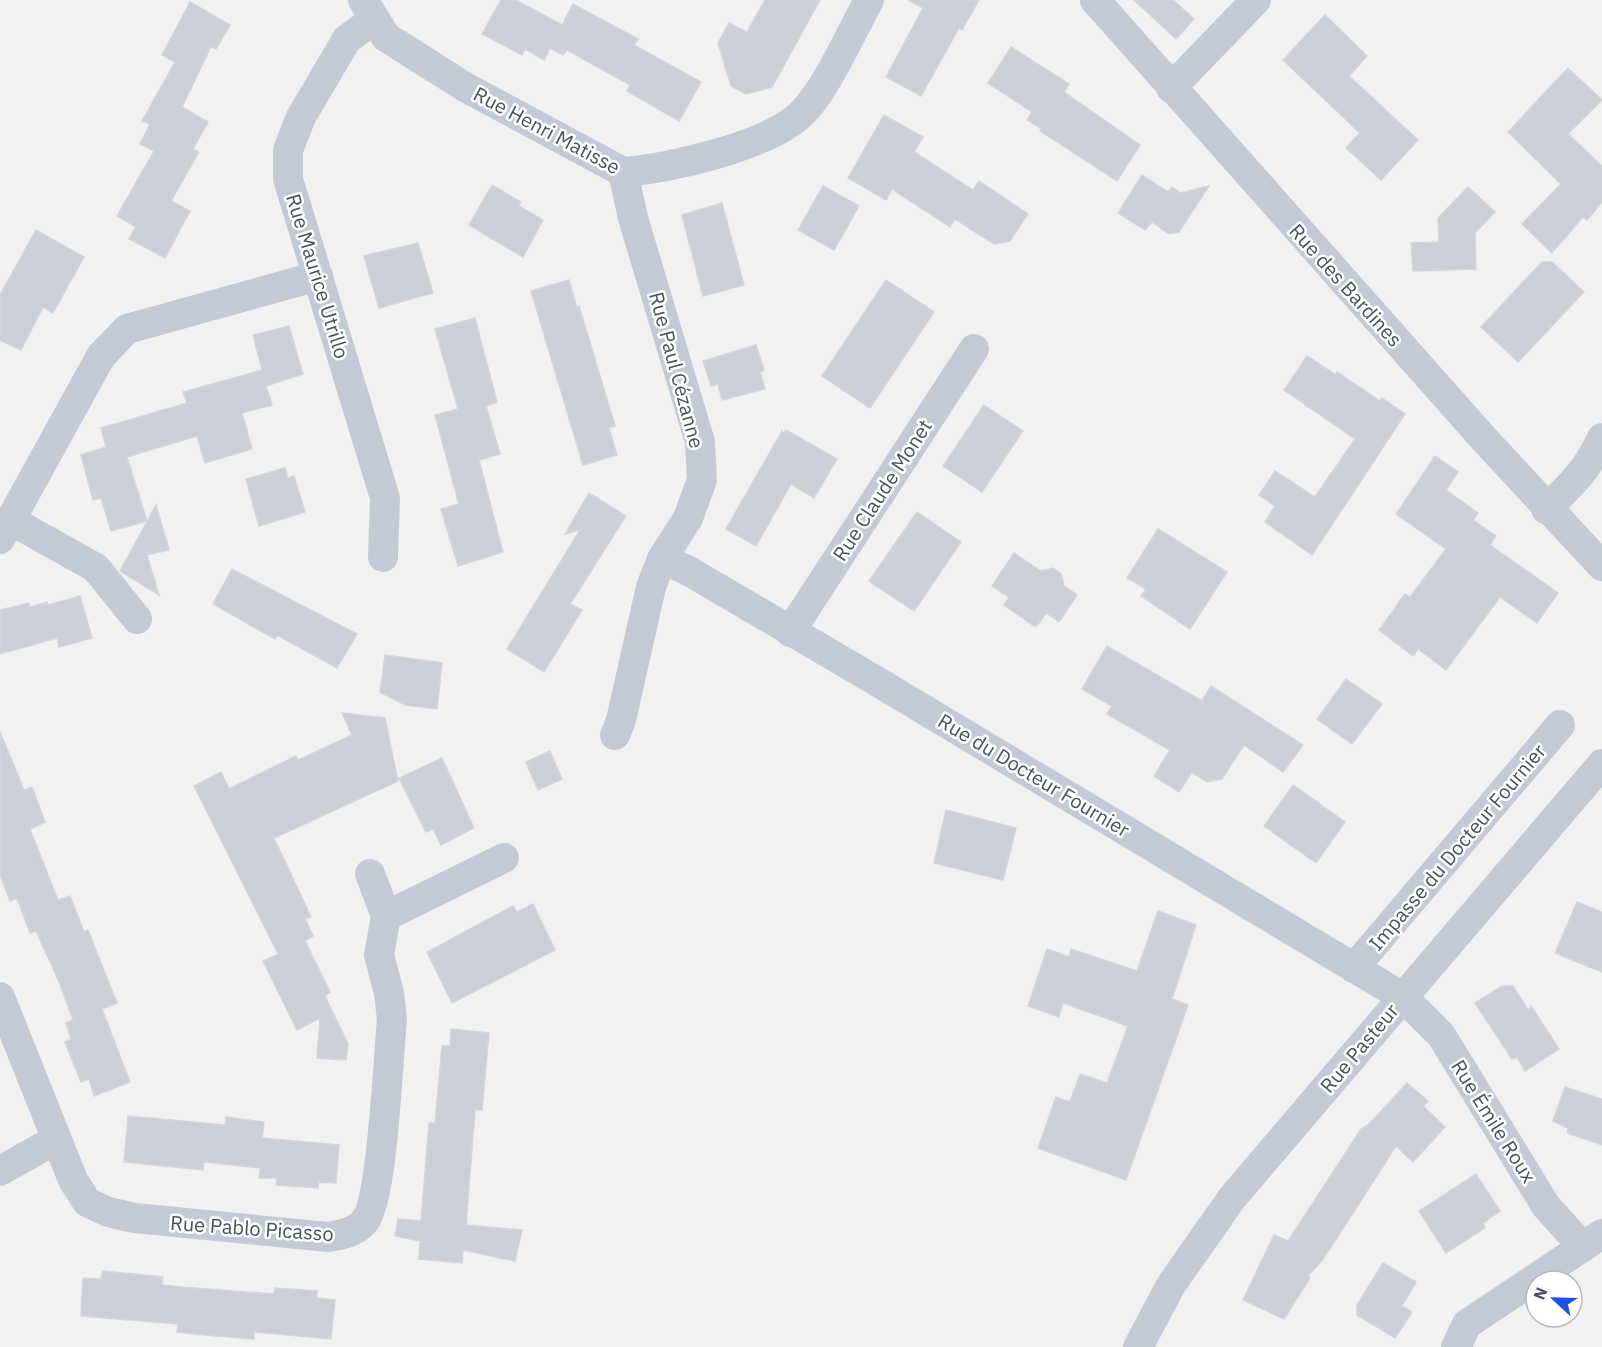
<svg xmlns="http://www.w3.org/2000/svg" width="1602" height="1347" font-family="'IBM Plex Sans',sans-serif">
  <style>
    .building { fill: #cccfd6; stroke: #d4d5dc; stroke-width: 1.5 }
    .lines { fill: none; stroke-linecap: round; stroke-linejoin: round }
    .minor { stroke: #c4cad5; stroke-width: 30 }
    .labels { text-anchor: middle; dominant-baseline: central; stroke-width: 5; stroke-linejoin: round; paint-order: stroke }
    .street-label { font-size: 20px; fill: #48505e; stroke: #fff }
  </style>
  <rect width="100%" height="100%" fill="#f3f1f0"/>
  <g class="building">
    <path d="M501,0H516L562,25L573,4L638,39L634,45L701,82L679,121L627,91L630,85L567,50L563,55L550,48L544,60L525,49L522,55L482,34Z"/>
    <path d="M765,0H820L772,87L746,94L731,86L718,43L729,23L747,32Z"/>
    <path d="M908,0H979L962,30L959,28L921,96L886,77L923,8Z"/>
    <path d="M1134,0H1173L1194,19L1176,39Z"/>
    <path d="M190,2L230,25L216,49L211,47L182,107L208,122L193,149L199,152L171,201L190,211L165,258L129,239L136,227L117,216L154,151L140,144L150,124L142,121L175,62L162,55Z"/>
    <path d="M1325,15L1367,56L1349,76L1418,140L1381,180L1346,148L1360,133L1283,60Z"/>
    <path d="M1011,47L1069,84L1064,92L1140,145L1117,181L1040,131L1042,129L1027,120L1032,112L988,83Z"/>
    <path d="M1568,68L1602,100L1568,134L1602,166V202L1587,220L1583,217L1552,253L1522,224L1561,184L1508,132Z"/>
    <path d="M884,115L923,137L914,152L973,190L979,181L1028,214L1010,241L994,244L955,219L950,227L892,189L886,200L848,178Z"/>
    <path d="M1142,175L1168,192L1172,187L1180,193L1209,186L1179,232L1169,234L1152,222L1145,230L1118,213Z"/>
    <path d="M492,185L521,202L519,206L543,220L523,257L469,225Z"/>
    <path d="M823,186L859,206L834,250L798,230Z"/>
    <path d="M1468,187L1495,212L1475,233L1476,269L1413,271L1411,243L1439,242L1438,218Z"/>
    <path d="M722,203L744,285L703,296L682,215Z"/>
    <path d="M36,230L84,257L53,313L43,307L21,350L0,340V295Z"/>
    <path d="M418,243L433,293L379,308L364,256Z"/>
    <path d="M1542,262H1552L1584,292L1518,362L1481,327Z"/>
    <path d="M569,280L577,308L579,306L615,426L609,428L617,455L583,465L531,291Z"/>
    <path d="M886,280L934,312L870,408L822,376Z"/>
    <path d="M475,318L497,402L486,406L500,454L479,460L503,552L458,566L441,509L459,504L435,415L458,409L435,329Z"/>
    <path d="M289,326L303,374L266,386L272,405L242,413L252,449L205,463L197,436L127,457L147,521L111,531L101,498L93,500L81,455L106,447L101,428L187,403L183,392L262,370L253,335Z"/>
    <path d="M756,345L764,370L760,372L765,389L722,400L718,384L711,386L703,361Z"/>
    <path d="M1307,356L1336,375L1337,372L1380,401L1382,398L1405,414L1312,555L1265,522L1275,506L1259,495L1275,471L1315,497L1355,439L1284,390Z"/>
    <path d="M984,405L1023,431L982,492L943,466Z"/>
    <path d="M786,430L837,459L814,498L791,484L756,546L726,529L782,431L783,434Z"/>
    <path d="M1435,456L1458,472L1446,490L1478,513L1473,520L1496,536L1490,545L1558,593L1537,623L1500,597L1446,670L1418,649L1413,656L1379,630L1405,594L1410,597L1446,549L1396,514Z"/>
    <path d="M285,468L288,478L294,476L305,512L259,526L246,479Z"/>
    <path d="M589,493L626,516L570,604L582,610L544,672L507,649L580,530L565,534Z"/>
    <path d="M156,505L169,550L147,555L159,595L120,571Z"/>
    <path d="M917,512L961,542L914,611L869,581Z"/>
    <path d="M1158,529L1227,572L1190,629L1141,596L1146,589L1127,578Z"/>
    <path d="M1014,553L1041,571L1053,568L1061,574L1064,586L1077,595L1059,622L1046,613L1037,626H1034L1004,605L1009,597L992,586Z"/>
    <path d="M232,569L357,634L337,668L277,635L275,639L213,604Z"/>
    <path d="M80,596L92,638L59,647L57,638L0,654V610L29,603L30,607L47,602L48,605Z"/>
    <path d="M1107,646L1202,701L1211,686L1303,745L1283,772L1244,745L1222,779L1207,782L1192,772L1179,792L1154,776L1170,750L1107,714L1112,706L1082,689Z"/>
    <path d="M385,655L442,663L437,709L405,705L380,692Z"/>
    <path d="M1346,679L1382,704L1352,744L1317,719Z"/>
    <path d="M342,713L385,718L398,781L274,838L311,917L305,918L313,936L305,941L330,992L325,996L348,1044L346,1060L317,1058L320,1018L297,1030L263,961L278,954L194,786L221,772L229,789L296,756L298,760L352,735Z"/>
    <path d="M0,732L24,790L32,787L45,822L30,829L58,900L70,896L84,932L88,930L117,1003L102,1009L130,1082L94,1096L89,1079L81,1082L65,1042L71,1039L66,1023L73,1020L60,984L36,931L30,933L17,898L10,901L0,875Z"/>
    <path d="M550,751L562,779L538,790L526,762Z"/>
    <path d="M442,758L474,828L441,845L433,829L426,832L399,778Z"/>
    <path d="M1293,785L1345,822L1316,863L1264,826Z"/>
    <path d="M946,810L1016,828L1003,880L934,863Z"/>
    <path d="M1577,902L1602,912V972L1555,953Z"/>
    <path d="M533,904L555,950L452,1003L427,952L513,906L517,912Z"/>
    <path d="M1158,911L1196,925L1172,999L1188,1005L1126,1180L1038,1148L1056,1097L1070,1102L1080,1074L1107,1083L1128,1026L1063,1003L1059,1017L1028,1006L1047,949L1069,957L1071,949L1137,971Z"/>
    <path d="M1502,986H1513L1529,1011L1531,1006L1559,1049L1525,1071L1517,1057L1512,1059L1475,1003Z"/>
    <path d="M451,1029L489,1033L482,1110H475L466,1225L522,1230L515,1261L463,1250L462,1263L419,1259L420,1241L395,1236L398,1219L421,1221L429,1123H435L442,1046H450Z"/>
    <path d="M1407,1083L1428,1101L1423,1106L1445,1127L1413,1162L1396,1146L1324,1258L1308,1276L1310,1278L1284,1319L1243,1300L1274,1235L1288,1241L1361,1129L1369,1124Z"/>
    <path d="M1565,1087L1602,1099V1145L1567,1133L1568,1128L1553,1121Z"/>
    <path d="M128,1116L225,1125L226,1117L264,1122L262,1138L339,1145L336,1183L319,1182L318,1188L276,1185L277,1178H259L260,1168L204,1162L203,1170L124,1162Z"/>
    <path d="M1476,1174L1500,1211L1483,1223L1485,1228L1446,1253L1419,1211Z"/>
    <path d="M1383,1263L1416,1282L1402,1306L1412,1312L1395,1338L1357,1315V1305Z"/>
    <path d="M103,1271L163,1277L162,1285L181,1287L274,1294L275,1288L317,1291V1298L335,1300L331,1339L254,1332V1339L215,1336L177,1332L178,1324L81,1316L83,1278L101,1279Z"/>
  </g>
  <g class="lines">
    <g class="minor">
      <path d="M363,0L386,37L465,87L623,172C668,169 775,145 805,110C828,85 852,31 869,0"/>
      <path d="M1095,0L1484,439L1602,566"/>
      <path d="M375,19L347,39L301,117L288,150V179L385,498L383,557"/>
      <path d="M1171,88L1256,0"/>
      <path d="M1546,509C1573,483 1585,473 1602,438"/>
      <path d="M10,520L96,568L137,619"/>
      <path d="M0,539L101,356L127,329L318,276"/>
      <path d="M662,559L687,570L878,682L1403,997L1441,1035L1546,1206L1583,1247"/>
      <path d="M790,632L974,349"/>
      <path d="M615,735L621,720L651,587L662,559L688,518L702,480L700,442L633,218L623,172"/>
      <path d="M386,916L504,858"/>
      <path d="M1354,968L1560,725"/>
      <path d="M0,997L73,1180L87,1202L108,1212L135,1218L328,1237C342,1235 356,1232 365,1221C383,1198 388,1057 392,1020L389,993L379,955L386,916L370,874"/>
      <path d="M0,1171L55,1140"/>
      <path d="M1138,1347L1171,1285L1232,1198L1602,764"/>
      <path d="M1456,1347L1467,1324L1602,1234"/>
    </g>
  </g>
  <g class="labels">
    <g class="street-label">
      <text transform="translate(547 130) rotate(28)">Rue Henri Matisse</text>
      <text transform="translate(318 276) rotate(73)">Rue Maurice Utrillo</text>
      <text transform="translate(1346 285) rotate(48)">Rue des Bardines</text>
      <text transform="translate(677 370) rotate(75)">Rue Paul Cézanne</text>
      <text transform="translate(882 490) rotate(-57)">Rue Claude Monet</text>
      <text transform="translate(1034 775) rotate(31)">Rue du Docteur Fournier</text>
      <text transform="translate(1457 847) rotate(-50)">Impasse du Docteur Fournier</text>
      <text transform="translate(1359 1048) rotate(-50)">Rue Pasteur</text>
      <text transform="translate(1494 1121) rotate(58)">Rue Émile Roux</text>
      <text transform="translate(252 1228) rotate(4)">Rue Pablo Picasso</text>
    </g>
  </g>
  <g transform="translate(1554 1299) rotate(292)"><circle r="28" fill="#ffffff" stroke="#b6b9bf" stroke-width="1.5"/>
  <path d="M0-4.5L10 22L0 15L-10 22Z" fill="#1b52e2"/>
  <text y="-9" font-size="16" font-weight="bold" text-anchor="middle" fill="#48505e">N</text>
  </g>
</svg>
